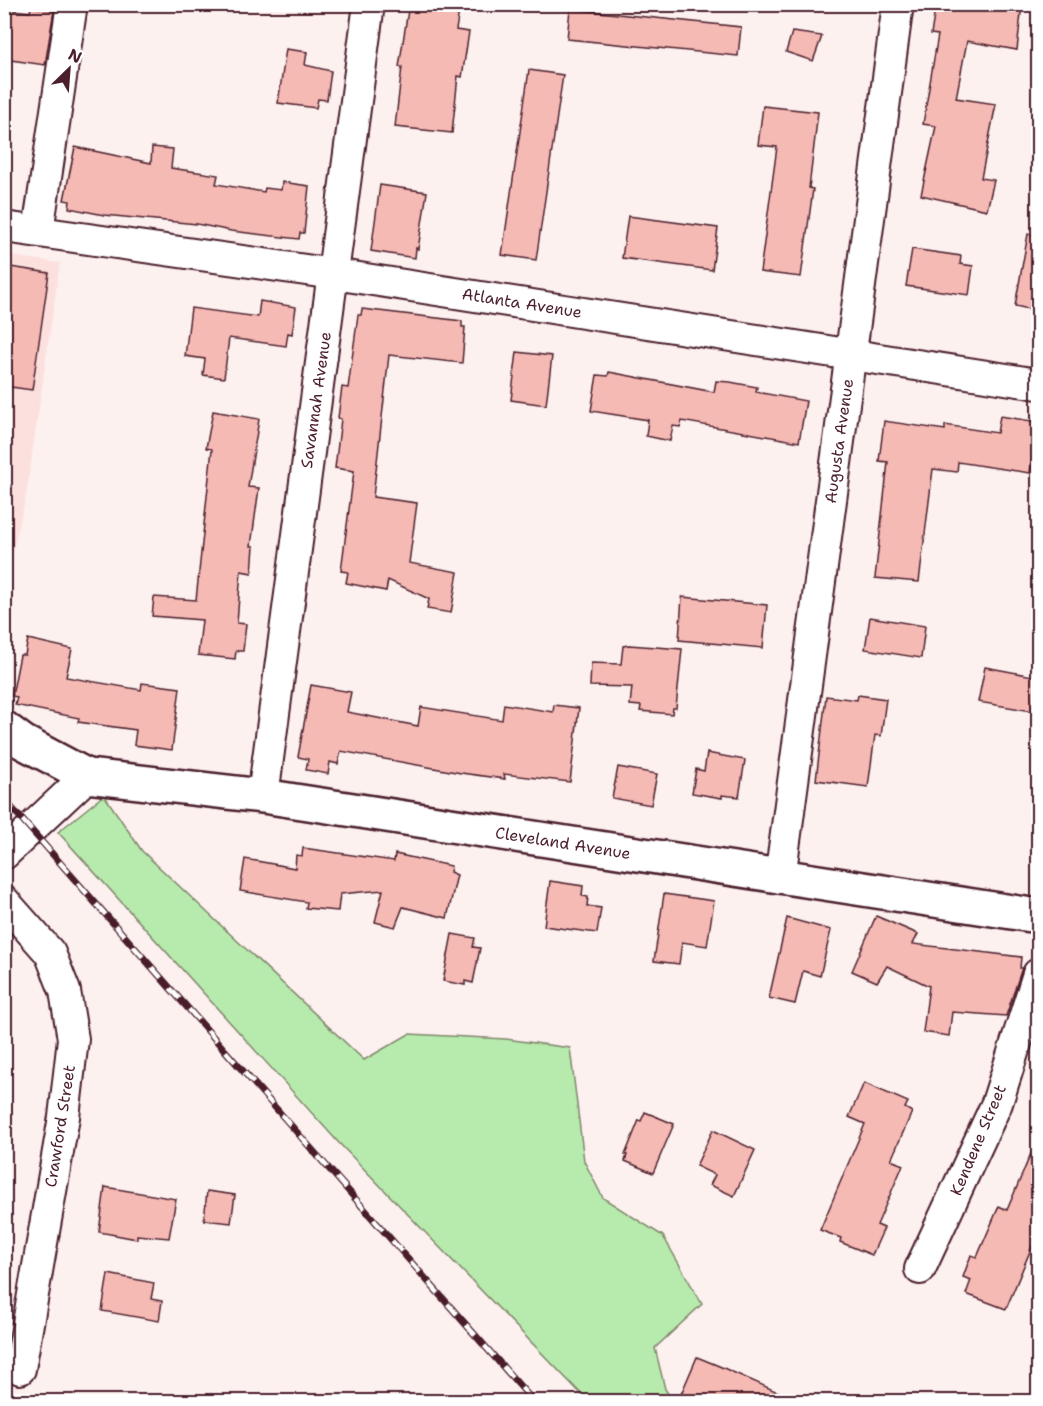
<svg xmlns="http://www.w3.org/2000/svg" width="1043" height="1406" font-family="'Shantell Sans',sans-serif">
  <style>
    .built { fill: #fbe0de }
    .green { fill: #b7ebad; stroke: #80856c; stroke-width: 1.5 }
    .building { fill: #f6bab5; stroke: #4a1f2b; stroke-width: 1.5 }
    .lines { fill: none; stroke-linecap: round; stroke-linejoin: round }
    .minor-casing { stroke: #4a1f2b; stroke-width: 34 }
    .tertiary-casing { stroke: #4a1f2b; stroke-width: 38 }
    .minor { stroke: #fff; stroke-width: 30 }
    .tertiary { stroke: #fff; stroke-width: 33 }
    .rail-casing { stroke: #4a1f2b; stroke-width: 7 }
    .rail { stroke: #fff; stroke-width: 4.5; stroke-dasharray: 14; stroke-linecap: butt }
    .labels { text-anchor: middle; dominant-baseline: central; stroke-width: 6; stroke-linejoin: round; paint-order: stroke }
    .street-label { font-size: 16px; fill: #4a1f2b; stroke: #fff }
  </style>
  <rect width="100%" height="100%" fill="#fdf1f0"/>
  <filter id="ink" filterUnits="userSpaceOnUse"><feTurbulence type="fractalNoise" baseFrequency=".0167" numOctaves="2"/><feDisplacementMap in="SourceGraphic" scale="12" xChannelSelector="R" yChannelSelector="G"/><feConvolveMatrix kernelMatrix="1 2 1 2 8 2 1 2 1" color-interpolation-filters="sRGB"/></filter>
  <g filter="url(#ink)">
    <path class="built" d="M5,255L60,263L26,496L5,585Z"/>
    <path class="green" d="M104,795L142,851L364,1060L409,1034L506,1039L570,1048L584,1161L603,1198L663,1236L702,1304L655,1348L665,1389L673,1401H588L338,1142L58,832Z"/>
    <g class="building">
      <path d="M409,4H460L456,30L469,32L462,77L458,76L452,133L395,127L402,67H399Z"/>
      <path d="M936,4H1022L1017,50L967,41L956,98L996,104L981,178L994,180L987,210L921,195L936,126L923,124L938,35L931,34Z"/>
      <path d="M31,7L54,10L45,65L4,59V9L30,12Z"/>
      <path d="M570,9L741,27L738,56L567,39Z"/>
      <path d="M792,32L822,36L813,61L786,52Z"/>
      <path d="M286,49L307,52L305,65L331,71L327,100L318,99L316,108L278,103Z"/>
      <path d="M529,70L563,75L536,260L502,255Z"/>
      <path d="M763,106L818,112L809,188L813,189L801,277L760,272L777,147L758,145Z"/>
      <path d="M75,147L151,163L152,147L173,149L171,168L218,175L216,184L264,192L265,188L281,190L282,182L309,186L304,233H300L299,239L231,231L197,224L104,215L69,208L70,201L64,200Z"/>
      <path d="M380,185L427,192L418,249L416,248L415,258L371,251Z"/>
      <path d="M628,216L718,228L712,270L622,258Z"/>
      <path d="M1028,234L1038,235V311L1015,306Z"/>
      <path d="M912,249L961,256L960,264L973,266L969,295L906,286Z"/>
      <path d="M4,266L49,273L32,390L4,386Z"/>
      <path d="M260,301L296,307L292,334L288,333L286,346L229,338L224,378L203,375L205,359L185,356L191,308L258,317Z"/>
      <path d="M362,309L462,321V327H465L462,363L389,355L373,497L417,503L409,563L458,572L451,613L427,609L429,599L388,580L386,591L346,583L348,572L341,571L354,471L335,468L341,419L338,418L342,387L348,388L358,315H361Z"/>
      <path d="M517,352L552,356L546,405L511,400Z"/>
      <path d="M609,372L714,392L716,381L730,382L757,387L756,392L806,401L799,442L682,421L680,427L673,426L670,441L646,436L648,420L591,411L597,375L608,376Z"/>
      <path d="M213,411L259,419L248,487L259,488L251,546H254L252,573L241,571L237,623L246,624L243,651H236L235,659L198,655L202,620L152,616L154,597L196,600L212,449L206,448Z"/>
      <path d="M1000,416L1038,422L1030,473L958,462L957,472L933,469L919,582L875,578L888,462L879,461L884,421L945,430V425L997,433Z"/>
      <path d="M682,597L767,605L763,648L679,640Z"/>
      <path d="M870,617L925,626L921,658L865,649Z"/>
      <path d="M28,639L72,649L66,677L141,690L142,683L180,688L172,750L134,745L136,730L78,722L79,718L15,705L17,697L12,696L20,655H25Z"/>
      <path d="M629,645L682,649L676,708H673L672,714L640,711L641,706L630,705L632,687L590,686L591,663L621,664L623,646Z"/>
      <path d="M985,667L1038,677L1032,711L978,702Z"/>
      <path d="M311,685L351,692L347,712L418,726L421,707L502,720L504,704L553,712L554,705L579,708L570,782L504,774L505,779L461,773L341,751L338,764L330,762L328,774L306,770L308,759L298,757Z"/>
      <path d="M858,695L886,699L881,736L875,735L868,787L816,780L826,696L857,700Z"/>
      <path d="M707,753L745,760L739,797L722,795V798L692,793L696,769L704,771Z"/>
      <path d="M618,767L657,774L651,805L612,798Z"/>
      <path d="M303,848L394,861L395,854L451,866L450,872L457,875L447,918L403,907L395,927L375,922L383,890L340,894L338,911L306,908L307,902L240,891L245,859L295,868L296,855L302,856Z"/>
      <path d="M550,881L583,886L582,896L588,897L587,906L601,908L597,933L544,926Z"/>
      <path d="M664,894L714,901L707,946L682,942L679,964L654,961Z"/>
      <path d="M876,916L918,934L913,944L1021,957L1020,968H1022L1006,1016L952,1012L949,1036L923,1032L929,986L887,966L877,982L852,971Z"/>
      <path d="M787,918L831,930L820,976L803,971L795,1004L769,998Z"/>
      <path d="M452,934L475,938L473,947L480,948L473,983L465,981V985L443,981Z"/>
      <path d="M864,1083L908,1102L905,1108L912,1112L891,1160L903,1165L877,1225L884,1228L872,1255L840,1242L841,1238L820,1230L865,1124L849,1117Z"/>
      <path d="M645,1112L674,1124L653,1173L625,1161L627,1155H625L639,1120L641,1121Z"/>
      <path d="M713,1130L755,1150L734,1196L710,1185L715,1175L696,1166Z"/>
      <path d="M1038,1137V1232L1006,1309L966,1294L971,1280L963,1277L971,1255L977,1257L999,1206L1007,1210Z"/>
      <path d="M105,1187L176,1199L169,1238L137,1235V1239L99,1232Z"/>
      <path d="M207,1191L235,1195L231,1223L204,1220Z"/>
      <path d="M108,1274L154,1283L151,1299L162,1301L159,1321L102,1311Z"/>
      <path d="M697,1357L719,1366L798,1401H697L681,1394Z"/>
    </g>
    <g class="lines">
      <defs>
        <g id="minor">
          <path d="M4,227L334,274L1038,384"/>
          <path d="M38,231L72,4"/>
          <path d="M263,796L369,4"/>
          <path d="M4,854L87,776"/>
          <path d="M780,878L898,4"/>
          <path d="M4,901L50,953L65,991L73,1039L64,1117L20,1369"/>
          <path d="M920,1269L997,1103L1038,974"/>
        </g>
        <path id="tertiary" d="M4,728L23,742L87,776L263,796L1038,916"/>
      </defs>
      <use href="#minor" class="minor-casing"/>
      <use href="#tertiary" class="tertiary-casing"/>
      <use href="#minor" class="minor"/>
      <use href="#tertiary" class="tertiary"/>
      <defs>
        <path id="rail" d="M4,799L534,1402"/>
      </defs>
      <use href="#rail" class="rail-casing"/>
      <use href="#rail" class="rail"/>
    </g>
  </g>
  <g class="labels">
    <g class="street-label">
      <text transform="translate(522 303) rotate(9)">Atlanta Avenue</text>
      <text transform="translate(316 400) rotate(-82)">Savannah Avenue</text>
      <text transform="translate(839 441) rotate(-82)">Augusta Avenue</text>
      <text transform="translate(563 843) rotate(9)">Cleveland Avenue</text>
      <text transform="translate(60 1126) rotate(-81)">Crawford Street</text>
      <text transform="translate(978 1140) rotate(-67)">Kendene Street</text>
    </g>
  </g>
  <rect width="1043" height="1406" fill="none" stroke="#fff" stroke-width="24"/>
  <rect x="12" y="12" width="1019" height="1382" fill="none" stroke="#4a1f2b" stroke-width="2" filter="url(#ink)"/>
  <g transform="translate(69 69) rotate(25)" stroke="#ffffff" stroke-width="4.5" paint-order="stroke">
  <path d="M0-4.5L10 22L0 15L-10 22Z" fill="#4a1f2b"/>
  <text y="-9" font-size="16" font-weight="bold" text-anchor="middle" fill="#4a1f2b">N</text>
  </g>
</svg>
